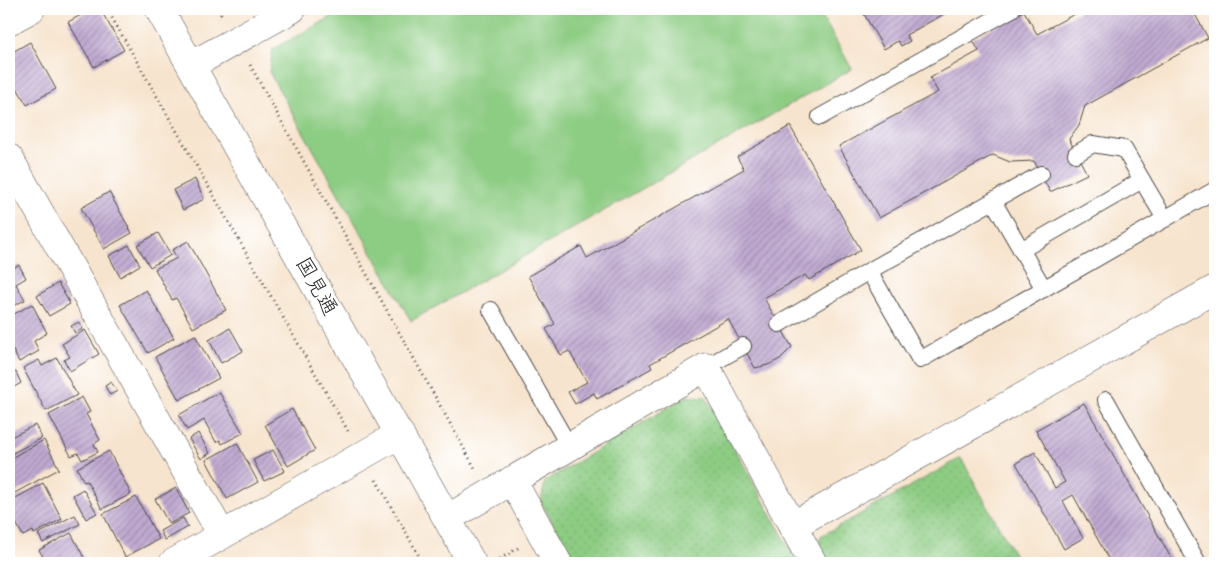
<svg xmlns="http://www.w3.org/2000/svg" width="1224" height="572" font-family="Caveat,'Klee One',sans-serif">
  <style>
    .park { fill: url(#park-dots); stroke: #5c7c57 }
    .pitch { fill: #8dcc83; stroke: #5c7c57 }
    .building { fill: url(#building-hatch) }
    .lines { fill: none; stroke-linecap: round; stroke-linejoin: round }
    .service-casing { stroke: #4a4743; stroke-width: 18 }
    .minor-casing { stroke: #4a4743; stroke-width: 29 }
    .tertiary-casing { stroke: #4a4743; stroke-width: 29 }
    .path { stroke: #4a4743; stroke-width: 3; stroke-dasharray: 1 4; stroke-linecap: butt }
    .service { stroke: #fff; stroke-width: 16 }
    .minor { stroke: #fff; stroke-width: 28 }
    .tertiary { stroke: #fff; stroke-width: 28 }
    .labels { text-anchor: middle; dominant-baseline: central; stroke-width: 5; stroke-linejoin: round; paint-order: stroke }
    .street-label { font-size: 21px; fill: #2b2b2b; stroke: #fff }
  </style>
  <defs>
    <pattern id="park-dots" width="8" height="8" patternUnits="userSpaceOnUse" patternTransform="scale(1.25)"><rect width="8" height="8" fill="#8dcc83"/><path d="M2 2h.1M6 6h.1" fill="none" stroke="#7aaf71" stroke-width="1.8" stroke-linecap="round"/></pattern>
    <pattern id="building-hatch" width="6" height="6" patternUnits="userSpaceOnUse" patternTransform="scale(1.25)"><rect width="6" height="6" fill="#c1aad2"/><path d="M-1 1l2-2M0 6l6-6M5 7l2-2" fill="none" stroke="#9d8bab"/></pattern>
  </defs>
  <rect width="100%" height="100%" fill="#fff"/>
  <filter id="ink" filterUnits="userSpaceOnUse"><feTurbulence type="fractalNoise" baseFrequency=".02" numOctaves="2"/><feDisplacementMap in="SourceGraphic" scale="10" xChannelSelector="R" yChannelSelector="G"/><feConvolveMatrix kernelMatrix="1 2 1 2 8 2 1 2 1" color-interpolation-filters="sRGB"/></filter>
  <filter id="wash" filterUnits="userSpaceOnUse"><feTurbulence type="fractalNoise" baseFrequency=".0096" numOctaves="4" result="noise"/><feDisplacementMap in="SourceGraphic" scale="20" xChannelSelector="R" yChannelSelector="G"/><feGaussianBlur stdDeviation="1.12" result="paint"/><feColorMatrix in="noise" values="0 0 0 0 0 0 0 0 0 0 0 0 0 0 0 0 0 1.4 0 .05"/><feComposite in="paint" operator="in"/></filter>
  <g filter="url(#wash)">
    <rect width="100%" height="100%" fill="#f7e4ce"/>
    <g class="park">
      <path d="M687,396L706,397L798,563H575L541,502L545,481Z"/>
      <path d="M961,458L1019,563H826L817,547L821,536Z"/>
    </g>
    <path class="pitch" d="M346,9H818L852,69L411,321L269,72L273,49Z"/>
    <g id="blocks">
      <g class="building">
        <path d="M92,9H100L124,50L94,67L68,22Z"/>
        <path d="M861,9H953L906,35L910,41L901,46L898,41L884,49Z"/>
        <path d="M1084,9H1192L1208,38L1085,106L1079,125L1069,139L1087,174L1050,192L1034,161L1010,162L993,155L879,218L839,146L938,92L930,78L979,51L972,39L1024,11L1037,34Z"/>
        <path d="M30,42L56,89L27,105L17,88L9,93V54Z"/>
        <path d="M790,126L861,250L809,280L805,275L764,298L792,347L780,359L768,365L755,368L728,319L650,364L652,368L597,399L594,393L575,404L568,392L587,382L569,351L561,355L546,329L555,324L528,276L581,246L587,258L744,169L737,157Z"/>
        <path d="M195,179L204,199L183,210L173,190Z"/>
        <path d="M109,192L132,233L104,249L81,208Z"/>
        <path d="M158,233L171,255L150,267L137,245Z"/>
        <path d="M188,241L226,310L193,328L176,298L172,300L155,269L177,258L172,250Z"/>
        <path d="M129,245L140,265L120,277L109,256Z"/>
        <path d="M19,265L26,278L16,284L25,300L9,308V270Z"/>
        <path d="M58,283L70,304L49,316L37,296Z"/>
        <path d="M146,290L174,338L148,353L120,305Z"/>
        <path d="M32,304L47,333L34,341L39,351L19,362L9,343V317Z"/>
        <path d="M79,322L83,329L75,333L71,326Z"/>
        <path d="M230,328L243,351L221,363L209,340Z"/>
        <path d="M85,330L99,354L70,371L64,360L70,357L62,344Z"/>
        <path d="M195,335L219,378L179,400L155,357Z"/>
        <path d="M57,358L77,395L46,411L23,368L39,360L42,366Z"/>
        <path d="M16,372L21,383L9,390V375Z"/>
        <path d="M111,382L117,391L110,395L105,386Z"/>
        <path d="M219,392L243,433L222,444L220,440L216,442L204,420L187,430L179,415Z"/>
        <path d="M82,397L90,412L86,414L100,440L94,444L98,452L82,460L78,453L71,456L49,415Z"/>
        <path d="M1084,403L1174,563H1111L1073,495L1063,501L1083,538L1064,549L1016,463L1035,452L1055,488L1065,482L1036,430Z"/>
        <path d="M292,409L315,450L288,466L265,425Z"/>
        <path d="M35,425L42,438L9,455V438Z"/>
        <path d="M198,433L210,453L201,459L189,439Z"/>
        <path d="M44,440L59,469L9,496V459Z"/>
        <path d="M237,443L258,482L227,499L206,460Z"/>
        <path d="M273,450L285,471L264,481L253,460Z"/>
        <path d="M109,451L131,494L102,509L87,481L84,482L77,468Z"/>
        <path d="M43,483L62,519L34,534L33,531L23,536L9,510V502Z"/>
        <path d="M176,488L189,513L169,524L155,499Z"/>
        <path d="M83,489L97,513L86,519L73,495Z"/>
        <path d="M136,497L159,539L125,557L103,514Z"/>
        <path d="M75,515L80,524L43,543L38,534Z"/>
        <path d="M183,518L188,527L165,540L160,531Z"/>
        <path d="M71,533L87,563H47L39,550Z"/>
      </g>
    </g>
  </g>
  <g filter="url(#ink)">
    <use href="#blocks" fill-opacity="0" stroke="#4a4743" stroke-width="1"/>
    <g class="lines">
      <defs>
        <g id="service">
          <path d="M820,117L1012,9"/>
          <path d="M1076,154L1093,144L1124,149L1142,180"/>
          <path d="M993,201L1041,174"/>
          <path d="M1021,250L1142,180L1165,219"/>
          <path d="M1044,289L993,201L869,271L920,360L1215,190"/>
          <path d="M491,310L569,446"/>
          <path d="M779,324L869,271"/>
          <path d="M706,367L743,346"/>
          <path d="M1106,400L1198,563"/>
        </g>
        <g id="minor">
          <path d="M9,21L31,9"/>
          <path d="M192,65L292,9"/>
          <path d="M9,158L222,535"/>
          <path d="M512,480L558,563"/>
          <path d="M448,518L706,367L813,563"/>
          <path d="M792,526L1215,289"/>
          <path d="M173,563L400,434"/>
        </g>
        <path id="tertiary" d="M159,9L472,563"/>
      </defs>
      <use href="#service" class="service-casing"/>
      <use href="#minor" class="minor-casing"/>
      <use href="#tertiary" class="tertiary-casing"/>
      <g class="path">
        <path d="M107,9L348,431"/>
        <path d="M218,9L222,16"/>
        <path d="M250,65L476,470"/>
        <path d="M376,480L423,563"/>
        <path d="M500,559L518,548"/>
      </g>
      <use href="#service" class="service"/>
      <use href="#minor" class="minor"/>
      <use href="#tertiary" class="tertiary"/>
    </g>
  </g>
  <g class="labels">
    <g class="street-label">
      <text transform="translate(317 286) rotate(61)">国見通</text>
    </g>
  </g>
  <rect width="1224" height="572" fill="none" stroke="#fff" stroke-width="30"/>
</svg>
